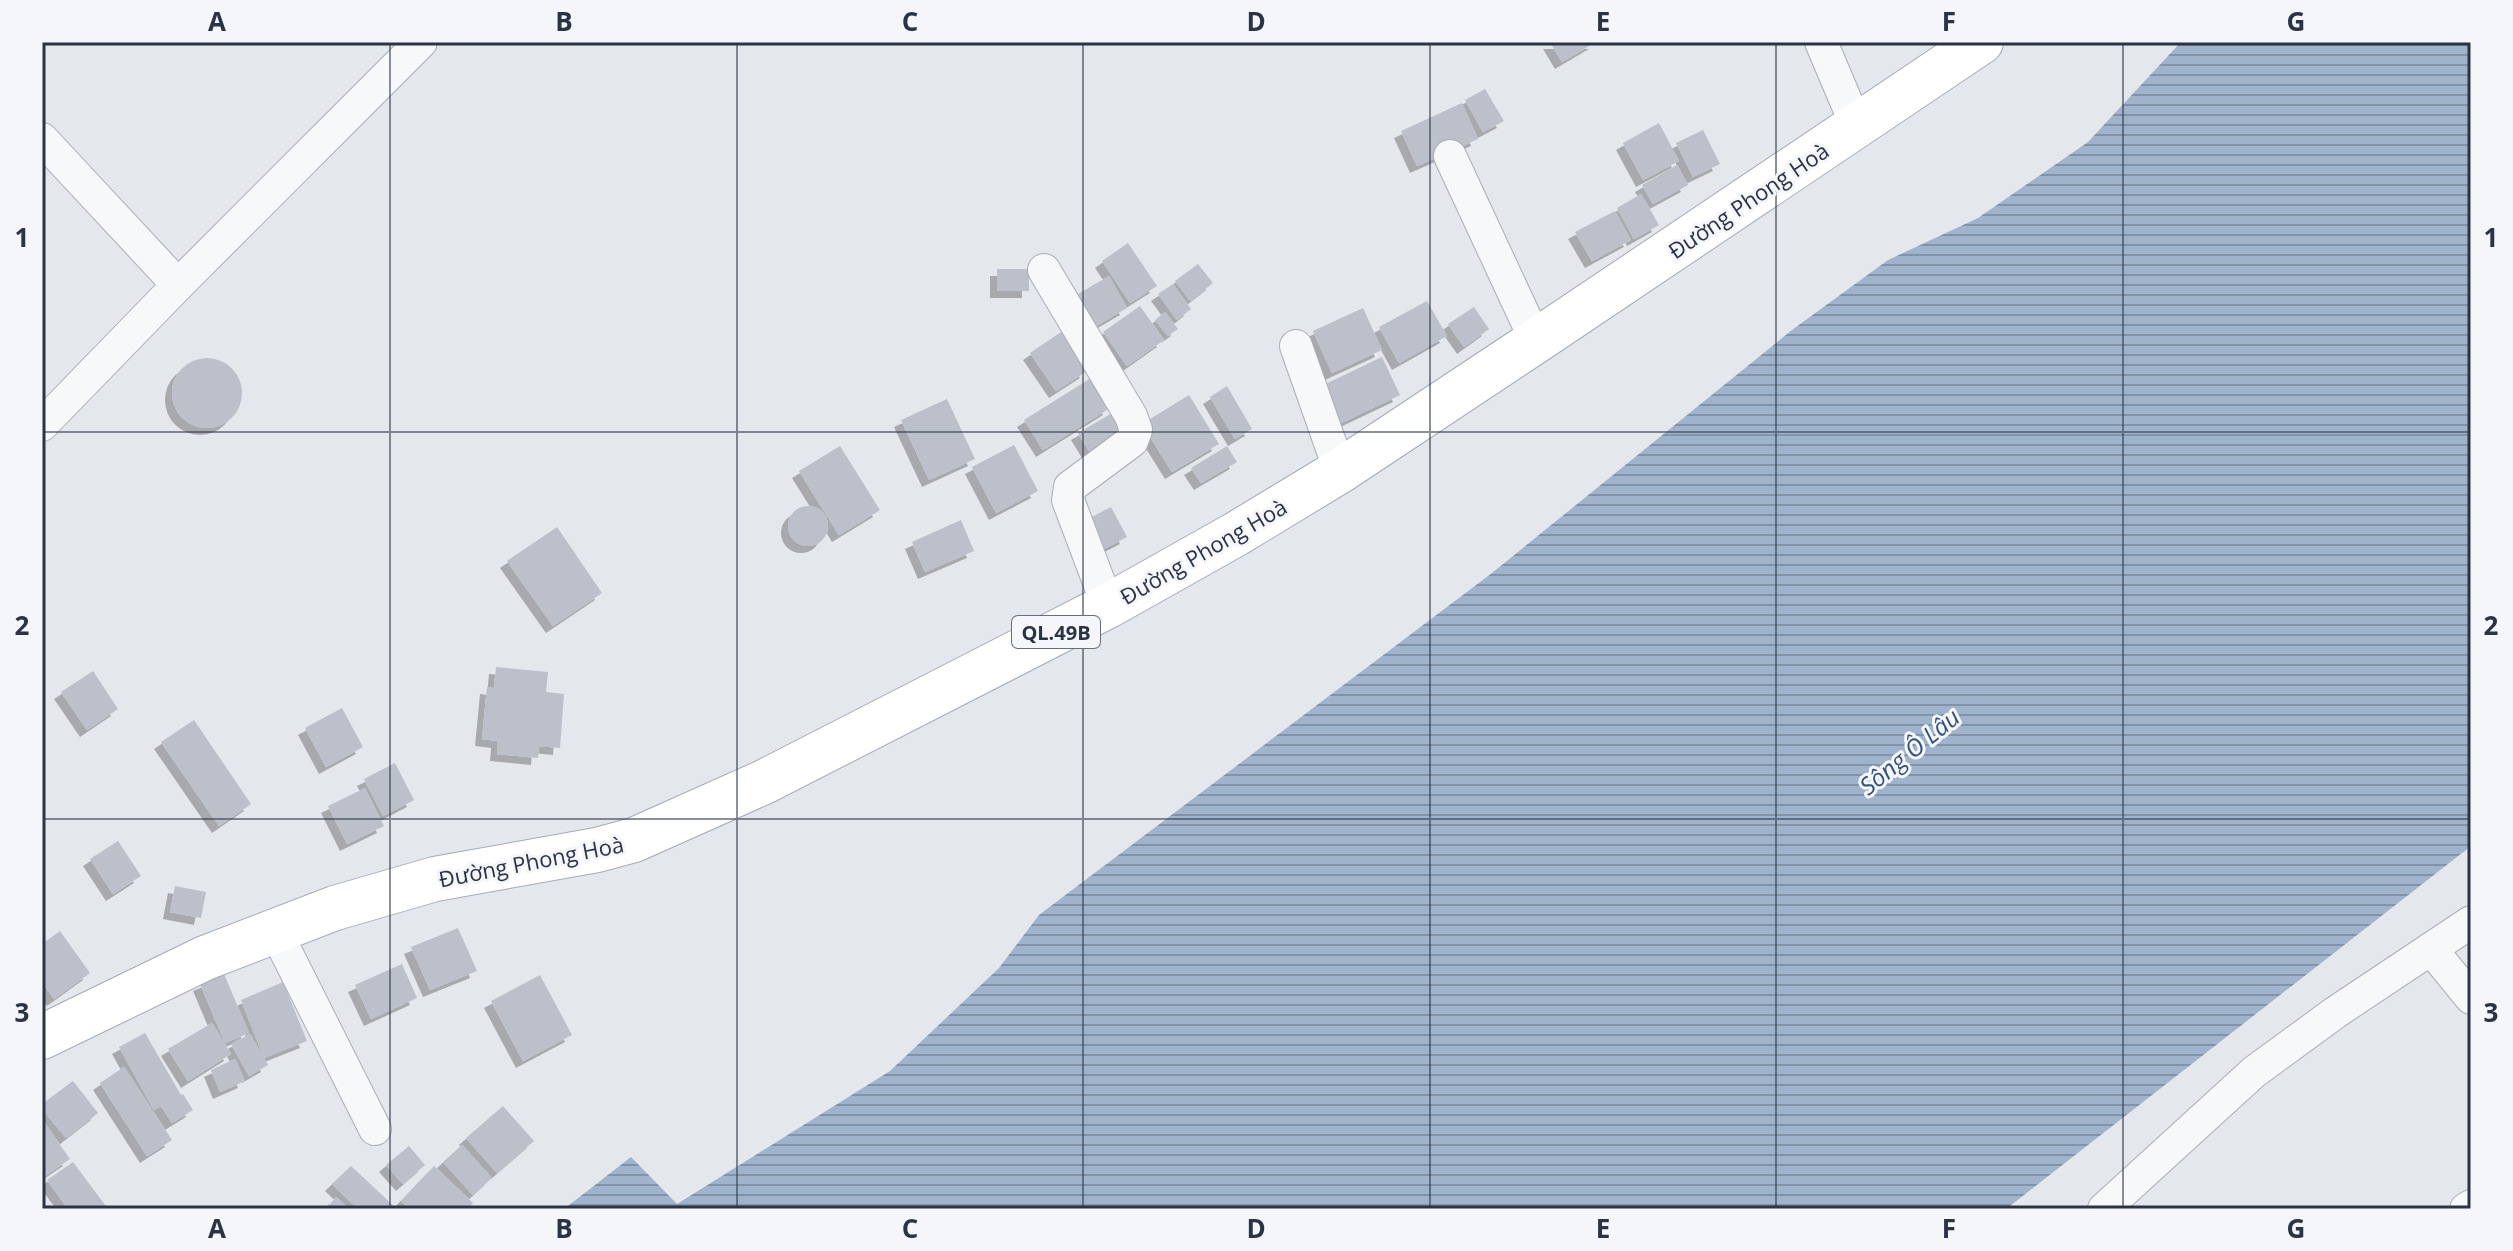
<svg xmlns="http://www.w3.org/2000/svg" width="2513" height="1251" font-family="'Open Sans',sans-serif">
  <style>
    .water { fill: url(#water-rules) }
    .building { fill: #bbc0ca; filter: url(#shadow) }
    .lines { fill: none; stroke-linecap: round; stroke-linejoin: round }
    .minor-casing { stroke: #a9aeb7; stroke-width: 34 }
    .primary-casing { stroke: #a3abb8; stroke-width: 46 }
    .minor { stroke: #f7f8fa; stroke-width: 32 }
    .primary { stroke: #fff; stroke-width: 44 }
    .grid { fill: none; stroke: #2b3445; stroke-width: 2; stroke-opacity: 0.55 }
    .labels { text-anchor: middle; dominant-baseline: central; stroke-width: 6; stroke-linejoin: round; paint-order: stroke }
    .shield { fill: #f4f6f9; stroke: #676e7b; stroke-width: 2 }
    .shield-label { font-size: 20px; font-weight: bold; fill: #2b3445 }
    .street-label { font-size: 22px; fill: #2b3445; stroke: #f4f6f9 }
    .water-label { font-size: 24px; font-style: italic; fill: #34527a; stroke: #f4f6f9 }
    .neatline { fill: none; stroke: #2b3445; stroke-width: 3 }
    .grid-label { font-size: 26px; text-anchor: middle; font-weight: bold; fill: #2b3445 }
  </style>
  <defs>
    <pattern id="water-rules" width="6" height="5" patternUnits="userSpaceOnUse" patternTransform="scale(2)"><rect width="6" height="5" fill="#9fb4cc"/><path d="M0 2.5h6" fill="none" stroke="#8293a7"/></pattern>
    <filter id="shadow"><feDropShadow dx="-7" dy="7" stdDeviation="0" flood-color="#0004"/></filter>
  </defs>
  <rect width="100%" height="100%" fill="#e4e7ec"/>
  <path class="water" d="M2181,42H2471V846L2006,1209H564L631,1157L677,1204L890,1071L999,968L1039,915L1492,573L1792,330L1888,260L1978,218L2088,142Z"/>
  <g class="building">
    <path d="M1550,42H1596L1562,62Z"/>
    <path d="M1485,89L1504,121L1483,132L1465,100Z"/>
    <path d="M1462,103L1478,139L1417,166L1401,131Z"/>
    <path d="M1659,123L1679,161L1643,180L1623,143Z"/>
    <path d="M1703,130L1720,164L1693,177L1676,143Z"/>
    <path d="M1677,165L1688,185L1653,204L1642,185Z"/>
    <path d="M1641,194L1659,225L1634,239L1617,208Z"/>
    <path d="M1615,211L1631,240L1592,261L1575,232Z"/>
    <path d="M1128,243L1157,286L1130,303L1102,261Z"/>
    <path d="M1198,264L1213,283L1190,301L1175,281Z"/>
    <rect x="997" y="269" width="32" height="22"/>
    <path d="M1109,276L1127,308L1096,326L1078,294Z"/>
    <path d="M1173,284L1191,309L1177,320L1158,294Z"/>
    <path d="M1427,301L1447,336L1399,363L1379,327Z"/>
    <path d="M1140,306L1164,340L1127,366L1103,332Z"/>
    <path d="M1474,307L1489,329L1464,347L1448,324Z"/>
    <path d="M1363,308L1382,350L1332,373L1313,331Z"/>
    <path d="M1165,312L1178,329L1168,336L1155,320Z"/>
    <path d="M1061,332L1087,371L1056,391L1030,353Z"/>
    <path d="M1382,357L1400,395L1339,424L1321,386Z"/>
    <circle cx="207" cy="393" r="35"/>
    <path d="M1091,378L1110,408L1043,450L1024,420Z"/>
    <path d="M1227,386L1252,429L1235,439L1210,397Z"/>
    <path d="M1189,395L1219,444L1172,472L1142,424Z"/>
    <path d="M947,399L975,459L929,480L901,420Z"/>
    <path d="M1114,412L1125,430L1089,451L1078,433Z"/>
    <path d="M1014,445L1038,491L996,513L972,467Z"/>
    <path d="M840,446L880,510L839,535L799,471Z"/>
    <path d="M1227,446L1237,462L1201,483L1191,468Z"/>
    <circle cx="808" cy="526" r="20"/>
    <path d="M1111,507L1127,537L1098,552L1082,522Z"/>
    <path d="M961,520L974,551L925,572L912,542Z"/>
    <path d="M557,527L602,593L553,626L507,561Z"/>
    <path d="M496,667L548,672L546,692L564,694L560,748L539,746L538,758L497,754L498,741L482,739L487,687L494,688Z"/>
    <path d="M93,671L118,709L87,730L61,692Z"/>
    <path d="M342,708L363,747L326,767L305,728Z"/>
    <path d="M194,720L251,804L219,826L161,742Z"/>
    <path d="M395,763L414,800L383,816L364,779Z"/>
    <path d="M365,788L384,826L347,844L328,806Z"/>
    <path d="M118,841L141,876L113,894L90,859Z"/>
    <path d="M175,886L206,892L201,918L170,912Z"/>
    <path d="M458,928L477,971L430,990L411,947Z"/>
    <path d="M60,931L90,973L54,999L42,982V944Z"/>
    <path d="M402,964L417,998L371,1019L355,985Z"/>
    <path d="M224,974L249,1033L225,1043L200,984Z"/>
    <path d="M540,975L572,1035L523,1061L491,1001Z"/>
    <path d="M283,982L307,1041L264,1058L241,1000Z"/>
    <path d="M212,1023L231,1054L188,1081L168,1049Z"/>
    <path d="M145,1033L181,1095L183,1094L193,1110L172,1123L161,1106L154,1110L119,1047Z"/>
    <path d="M250,1034L268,1065L249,1076L231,1044Z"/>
    <path d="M235,1059L245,1081L220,1092L211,1070Z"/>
    <path d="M124,1067L172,1140L147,1156L100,1083Z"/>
    <path d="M73,1081L98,1113L66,1138L42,1109V1104Z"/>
    <path d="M503,1106L534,1141L497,1173L466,1138Z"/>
    <path d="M42,1119L70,1159L45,1176L42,1171Z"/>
    <path d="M462,1145L492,1178L473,1195L443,1162Z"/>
    <path d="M409,1146L425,1165L403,1184L386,1165Z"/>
    <path d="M73,1162L108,1209H68L47,1180Z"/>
    <path d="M351,1166L397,1209H358L332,1184Z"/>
    <path d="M434,1166L473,1203L467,1209H410L401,1201Z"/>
    <path d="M336,1197L349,1209H326Z"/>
  </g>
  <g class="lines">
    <defs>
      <g id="minor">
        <path d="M1821,42L1857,127"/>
        <path d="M42,139L178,285"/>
        <path d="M1450,156L1536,341"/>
        <path d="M1044,270L1131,416L1136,430L1132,441L1070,487L1068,500L1108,606"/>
        <path d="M1296,346L1340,471"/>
        <path d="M42,425L178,285L421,42"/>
        <path d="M275,930L375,1129"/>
        <path d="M2431,949L2471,998"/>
        <path d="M2104,1209L2254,1072L2336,1012L2471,922"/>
        <path d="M2466,1209L2471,1206"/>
      </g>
      <path id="primary" d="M42,1037L205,958L335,908L435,879L597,850L634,840L764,782L1108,606L1236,534L1340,471L1536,341L1981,42"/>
    </defs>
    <use href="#minor" class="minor-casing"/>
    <use href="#primary" class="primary-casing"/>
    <use href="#minor" class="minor"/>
    <use href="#primary" class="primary"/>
  </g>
  <path class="grid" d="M390,42V1209M737,42V1209M1083,42V1209M1430,42V1209M1776,42V1209M2123,42V1209M42,432H2471M42,819H2471"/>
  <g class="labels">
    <rect class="shield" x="1012" y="616" width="88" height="32" rx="6"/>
    <g class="shield-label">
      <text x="1056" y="632">QL.49B</text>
    </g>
    <g class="street-label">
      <text transform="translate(1748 200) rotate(-34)">Đường Phong Hoà</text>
      <text transform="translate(1203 551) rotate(-30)">Đường Phong Hoà</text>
      <text transform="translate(531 861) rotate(-11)">Đường Phong Hoà</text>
    </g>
    <g class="water-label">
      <text transform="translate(1909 751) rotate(-39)">Sông Ô Lâu</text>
    </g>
  </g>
  <rect width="2513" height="1251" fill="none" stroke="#f4f6f9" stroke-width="88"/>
  <rect x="44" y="44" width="2425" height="1163" class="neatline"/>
  <g class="grid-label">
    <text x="217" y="31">A</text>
    <text x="564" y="31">B</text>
    <text x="910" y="31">C</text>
    <text x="1256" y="31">D</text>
    <text x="1603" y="31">E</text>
    <text x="1949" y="31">F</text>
    <text x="2296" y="31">G</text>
    <text x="22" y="247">1</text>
    <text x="2491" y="247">1</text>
    <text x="22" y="635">2</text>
    <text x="2491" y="635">2</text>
    <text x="22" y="1022">3</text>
    <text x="2491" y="1022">3</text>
    <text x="217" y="1238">A</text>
    <text x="564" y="1238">B</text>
    <text x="910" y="1238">C</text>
    <text x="1256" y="1238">D</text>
    <text x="1603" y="1238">E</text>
    <text x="1949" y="1238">F</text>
    <text x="2296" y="1238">G</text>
  </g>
</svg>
